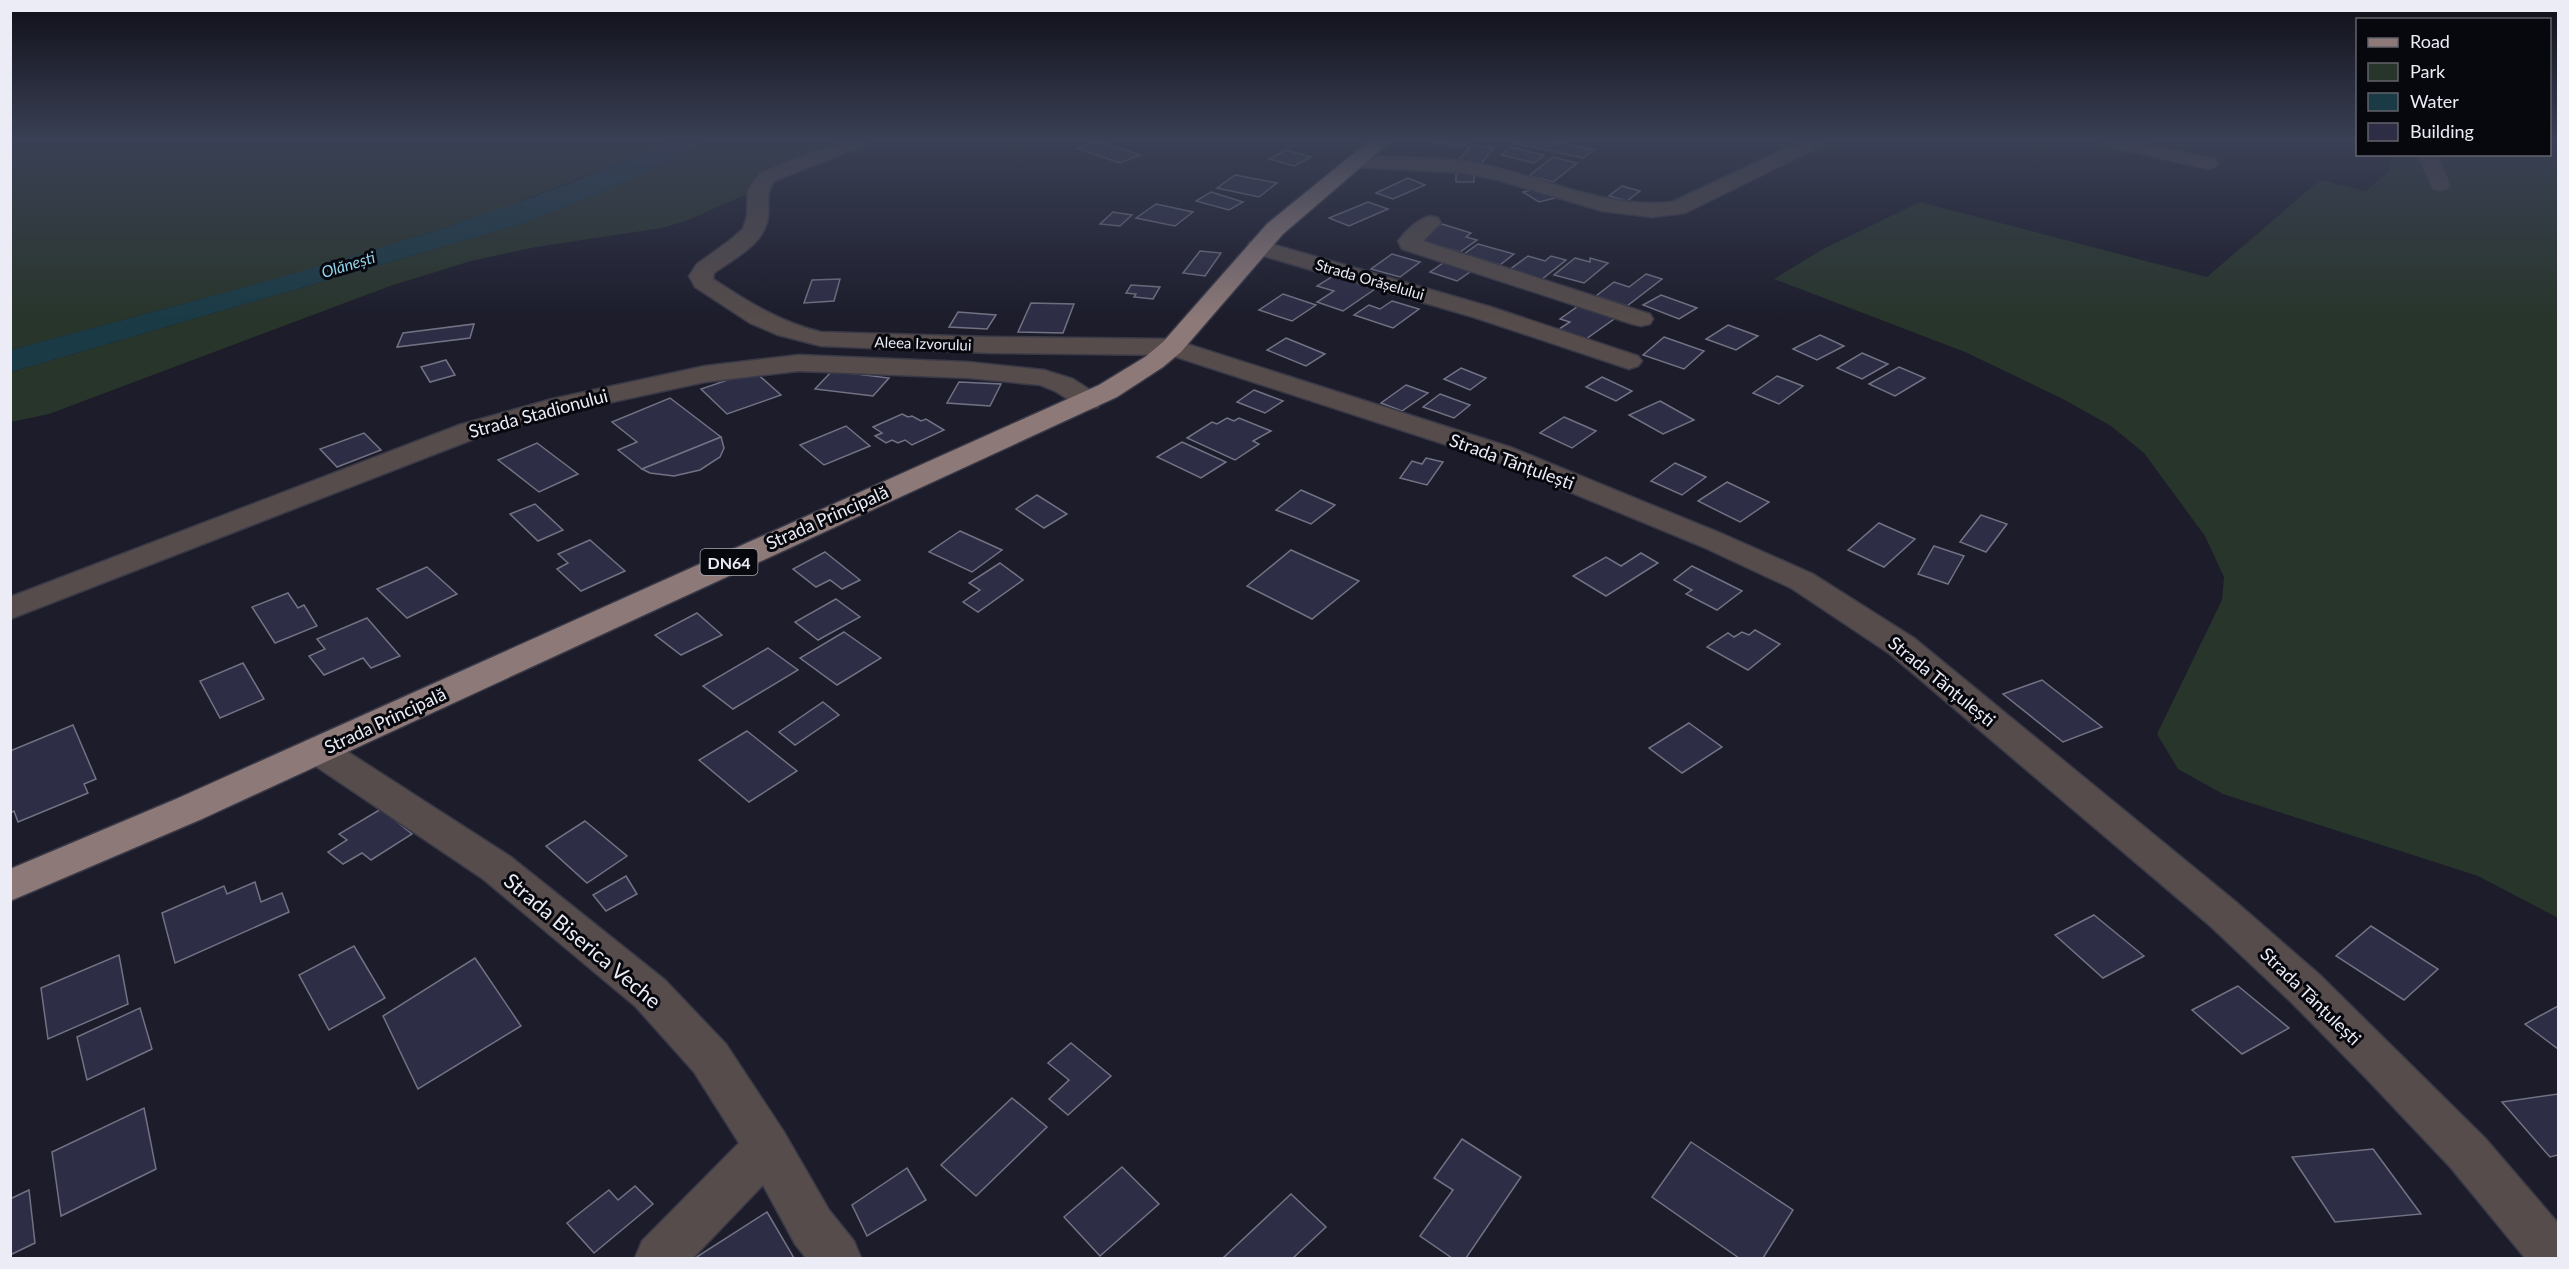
<svg xmlns="http://www.w3.org/2000/svg" width="2569" height="1269" font-family="Lato,sans-serif">
  <style>
    .green { fill: #28352b }
    .water { fill: #1a3b46 }
    .building { fill: #2d2d45; stroke: #717283; stroke-width: 1.5 }
    .lines { fill: none; stroke-linecap: round; stroke-linejoin: round }
    .minor-casing { stroke: #393947; stroke-width: 3 }
    .major-casing { stroke: #393947; stroke-width: 3 }
    .minor { fill: #554c4b; fill-rule: evenodd }
    .major { fill: #8c7978; fill-rule: evenodd }
    .labels { text-anchor: middle; dominant-baseline: central; stroke-width: 6; stroke-linejoin: round; paint-order: stroke }
    .far-street-label { font-size: 15px; fill: #ececf6; stroke: #07070e }
    .far-water-label { font-size: 16px; font-style: italic; fill: #92d3eb; stroke: #07070e }
    .shield { fill: #07070e; stroke: #a7a7b0; stroke-width: 1.5 }
    .shield-label { font-size: 16px; font-weight: bold; fill: #ececf6 }
    .street-label { font-size: 18px; fill: #ececf6; stroke: #07070e }
    .near-street-label { font-size: 21px; fill: #ececf6; stroke: #07070e }
  </style>
  <rect width="100%" height="100%" fill="#1c1c2b"/>
  <g class="green">
    <path d="M11,141H670L634,157L495,211L333,264L11,350Z"/>
    <path d="M709,141H866L686,221L662,228L536,247L471,261L390,286L49,414L11,422V372L524,223L600,193Z"/>
    <path d="M2558,154V918L2478,876L2223,794L2178,769L2157,734L2222,600L2224,577L2205,536L2144,453L2111,426L2063,399L1965,352L1774,279L1823,249L1920,202L2207,277L2320,180L2366,191L2389,171L2391,155Z"/>
  </g>
  <path class="water" d="M670,141H709L600,193L524,223L11,372V350C233,289 459,237 670,141Z"/>
  <g class="building">
    <path d="M1098,141L1140,155L1120,163L1078,149Z"/>
    <path d="M1429,141H1469L1461,147Z"/>
    <path d="M1504,141H1552L1594,150L1583,158Z"/>
    <path d="M1471,145L1494,148L1480,165L1457,162Z"/>
    <path d="M1511,147L1544,155L1534,163L1501,155Z"/>
    <path d="M1286,150L1311,157L1294,166L1269,159Z"/>
    <path d="M1553,157L1577,163L1553,182L1529,176Z"/>
    <path d="M1456,171L1474,172V182H1456Z"/>
    <path d="M1235,175L1277,183L1259,197L1217,188Z"/>
    <path d="M1408,178L1425,185L1393,199L1376,193Z"/>
    <path d="M1622,186L1640,191L1627,201L1609,196Z"/>
    <path d="M1539,188L1555,198L1539,202L1523,192Z"/>
    <path d="M1211,192L1243,202L1229,210L1196,201Z"/>
    <path d="M1368,202L1388,209L1349,226L1329,218Z"/>
    <path d="M1156,204L1193,212L1175,226L1136,218Z"/>
    <path d="M1113,212L1132,215L1120,226L1100,224Z"/>
    <path d="M1442,224L1471,233L1466,237L1477,240L1460,252L1419,240Z"/>
    <path d="M1478,244L1514,254L1500,265L1464,254Z"/>
    <path d="M1200,251L1221,253L1205,276L1183,273Z"/>
    <path d="M1392,254L1420,262L1400,277L1371,269Z"/>
    <path d="M1528,256L1545,261L1551,256L1566,260L1541,280L1509,270Z"/>
    <path d="M1575,258L1590,262V258L1608,263L1584,283L1554,275Z"/>
    <path d="M1446,261L1473,270L1457,281L1430,272Z"/>
    <path d="M1646,274L1662,279L1627,306L1596,296L1614,282L1629,287Z"/>
    <path d="M1333,276L1375,289L1343,311L1317,302L1334,291L1317,286Z"/>
    <path d="M840,279L834,301L804,303L812,280Z"/>
    <path d="M1131,285L1160,287L1153,299L1134,297L1136,294L1126,293Z"/>
    <path d="M1283,294L1316,305L1292,321L1259,310Z"/>
    <path d="M1661,295L1697,308L1679,319L1643,305Z"/>
    <path d="M1392,301L1419,309L1393,328L1354,315L1369,305L1380,309Z"/>
    <path d="M1031,303L1074,304L1063,333L1018,332Z"/>
    <path d="M1581,304L1617,317L1586,339L1559,329L1570,322L1560,319Z"/>
    <path d="M958,312L996,315L987,329L949,327Z"/>
    <path d="M474,324L470,338L397,347L403,333Z"/>
    <path d="M1728,325L1758,336L1736,350L1706,339Z"/>
    <path d="M1820,335L1844,346L1817,360L1793,349Z"/>
    <path d="M1664,337L1704,351L1684,369L1643,355Z"/>
    <path d="M1286,338L1325,354L1306,366L1267,350Z"/>
    <path d="M1862,353L1888,364L1862,379L1837,368Z"/>
    <path d="M446,360L455,375L430,382L421,367Z"/>
    <path d="M1899,367L1925,378L1895,396L1869,384Z"/>
    <path d="M1461,368L1486,378L1470,390L1444,379Z"/>
    <path d="M754,371L781,395L727,414L701,389Z"/>
    <path d="M832,371L889,378L873,396L815,389Z"/>
    <path d="M1777,376L1803,386L1779,404L1753,393Z"/>
    <path d="M1602,377L1632,391L1616,401L1586,387Z"/>
    <path d="M959,382L1001,384L990,406L947,403Z"/>
    <path d="M1406,385L1428,393L1402,411L1381,403Z"/>
    <path d="M1254,390L1283,401L1265,413L1237,402Z"/>
    <path d="M1440,394L1470,405L1454,418L1423,407Z"/>
    <path d="M670,398L721,437L642,469L618,450L637,442L612,422Z"/>
    <path d="M1660,401L1694,420L1663,434L1629,415Z"/>
    <path d="M902,414L908,417L912,416L921,421L926,419L944,430L912,445L905,440L898,443L892,440L886,443L875,436L882,433L873,427Z"/>
    <path d="M1564,417L1596,431L1572,448L1540,433Z"/>
    <path d="M1227,418L1234,421L1239,418L1271,431L1253,441L1259,444L1235,460L1187,438L1212,422L1217,424Z"/>
    <path d="M846,426L870,446L824,465L800,445Z"/>
    <path d="M364,433L381,450L337,467L320,449Z"/>
    <path d="M721,437L724,448L720,457L700,470L674,476L650,473L642,469Z"/>
    <path d="M1182,442L1226,462L1201,478L1157,457Z"/>
    <path d="M537,443L578,474L539,492L498,460Z"/>
    <path d="M1426,458L1443,462L1427,485L1400,478L1412,461L1422,464Z"/>
    <path d="M1675,463L1706,477L1682,495L1651,481Z"/>
    <path d="M1727,482L1769,502L1740,522L1698,501Z"/>
    <path d="M1301,490L1335,505L1311,524L1276,510Z"/>
    <path d="M1037,495L1067,514L1044,528L1016,509Z"/>
    <path d="M535,504L563,530L538,541L510,514Z"/>
    <path d="M1981,515L2007,524L1986,552L1960,542Z"/>
    <path d="M1879,523L1915,539L1884,567L1848,550Z"/>
    <path d="M960,531L1002,550L972,572L929,552Z"/>
    <path d="M590,540L625,571L581,591L557,569L568,563L558,554Z"/>
    <path d="M1934,546L1964,556L1948,584L1918,574Z"/>
    <path d="M1291,550L1359,581L1312,619L1247,586Z"/>
    <path d="M825,552L860,580L842,589L830,580L816,587L793,569Z"/>
    <path d="M1641,553L1658,563L1606,596L1573,576L1606,557L1621,566Z"/>
    <path d="M1000,563L1023,580L978,612L963,602L980,590L969,583Z"/>
    <path d="M1692,566L1742,591L1717,610L1686,594L1692,590L1674,580Z"/>
    <path d="M427,567L457,594L407,618L377,589Z"/>
    <path d="M288,593L298,608L304,605L317,626L275,643L252,607Z"/>
    <path d="M836,599L860,617L818,640L795,622Z"/>
    <path d="M697,613L722,635L681,655L655,635Z"/>
    <path d="M367,618L400,656L371,668L363,658L324,675L309,656L325,649L317,639Z"/>
    <path d="M1755,630L1780,644L1748,670L1707,647L1728,633L1734,637L1742,632L1749,635Z"/>
    <path d="M844,632L881,658L837,685L800,658Z"/>
    <path d="M768,648L798,670L733,709L703,686Z"/>
    <path d="M243,663L264,699L220,718L200,681Z"/>
    <path d="M2042,680L2102,727L2063,742L2003,694Z"/>
    <path d="M823,702L839,715L795,745L779,732Z"/>
    <path d="M1689,723L1722,747L1682,773L1649,748Z"/>
    <path d="M73,725L96,779L84,784L88,793L18,822L14,811L10,813V751Z"/>
    <path d="M747,731L797,771L749,802L699,760Z"/>
    <path d="M381,809L412,834L371,860L362,853L343,864L328,852L347,840L339,834Z"/>
    <path d="M585,821L627,856L587,883L546,846Z"/>
    <path d="M626,876L637,894L606,911L593,895Z"/>
    <path d="M255,882L261,902L282,893L289,912L175,963L162,913L224,886L227,894Z"/>
    <path d="M2094,915L2144,956L2103,978L2055,935Z"/>
    <path d="M2371,926L2438,969L2404,1000L2336,956Z"/>
    <path d="M354,946L385,998L329,1030L299,975Z"/>
    <path d="M119,955L128,1004L48,1039L41,988Z"/>
    <path d="M475,958L521,1026L418,1089L383,1016Z"/>
    <path d="M2238,986L2289,1028L2242,1054L2192,1010Z"/>
    <path d="M2558,1006V1049L2525,1024Z"/>
    <path d="M140,1008L152,1049L87,1080L77,1037Z"/>
    <path d="M1071,1043L1111,1076L1068,1115L1049,1099L1069,1080L1048,1063Z"/>
    <path d="M2558,1094V1155L2550,1157L2502,1102Z"/>
    <path d="M1012,1098L1047,1127L976,1196L941,1165Z"/>
    <path d="M144,1108L156,1169L61,1216L52,1152Z"/>
    <path d="M1462,1139L1521,1177L1466,1258H1452L1420,1236L1453,1190L1434,1178Z"/>
    <path d="M1691,1142L1793,1210L1763,1258H1739L1652,1197Z"/>
    <path d="M2373,1149L2421,1214L2335,1222L2292,1157Z"/>
    <path d="M1122,1167L1159,1204L1100,1256L1064,1217Z"/>
    <path d="M907,1168L926,1200L867,1236L852,1205Z"/>
    <path d="M635,1186L653,1204L594,1253L567,1223L609,1190L618,1200Z"/>
    <path d="M29,1190L35,1243L10,1255V1199Z"/>
    <path d="M1291,1194L1326,1227L1293,1258H1223Z"/>
    <path d="M767,1212L794,1258H695Z"/>
  </g>
  <g class="lines">
    <defs>
      <g id="minor">
        <path d="M841,141H868L865,145L774,181C764,194 771,208 767,222C761,246 733,259 714,273L713,279C748,302 780,322 821,332L991,337L1172,339L1181,342L1510,447L1725,535L1813,574L1914,638L2236,902L2321,976L2485,1138L2558,1223V1258H2525L2451,1168L2365,1077L2291,1002L2208,924L1890,654L1791,588L1703,547L1490,459L1170,355L991,353L821,346L778,335L750,323L695,287L689,276L697,264L729,241L743,229L747,216L748,190L760,173Z"/>
        <path d="M1801,141H1826L1823,145L1685,213L1652,217L1602,211L1498,180L1465,173L1356,167L1349,165L1346,161L1349,157L1356,155C1397,157 1439,156 1480,164C1545,177 1604,209 1672,202Z"/>
        <path d="M2099,141H2135L2215,159L2218,163L2215,167L2208,169L2102,145Z"/>
        <path d="M2417,154H2437L2450,185L2447,189L2440,191L2433,189Z"/>
        <path d="M1430,216L1438,218L1441,223L1423,241L1650,314L1653,319L1650,324L1641,326L1632,324L1402,249L1398,241C1405,231 1418,219 1430,216Z"/>
        <path d="M1258,240L1491,307L1638,356L1642,361L1638,366L1629,369L1473,317L1250,252L1247,247L1250,242Z"/>
        <path d="M799,355L968,362L1044,370L1073,379L1098,395L1102,401L1098,407L1089,409L1080,407L1055,391L1040,385L968,378L799,371L705,382L557,414L479,437L10,619V597L459,425L552,399L705,366Z"/>
        <path d="M318,737L331,741L511,857L665,980L726,1044L784,1132L829,1210L854,1241L861,1258H806L795,1244L763,1185L693,1258H635L642,1241L739,1143L694,1072L635,1006L483,879L305,759L300,750L305,741Z"/>
      </g>
      <path id="major" d="M1369,141H1391L1283,234L1181,352L1163,367L1117,397L202,819L10,901V869L176,799L1099,385L1145,357L1163,342L1267,224Z"/>
    </defs>
    <use href="#minor" class="minor-casing"/>
    <use href="#major" class="major-casing"/>
    <use href="#minor" class="minor"/>
    <use href="#major" class="major"/>
  </g>
  <linearGradient id="sky" x2="0" y2="1"><stop stop-color="#0f0f18"/><stop offset="0.44" stop-color="#3a4055"/><stop offset="1" stop-color="#3a4055" stop-opacity="0"/></linearGradient>
  <rect width="2569" height="319" fill="url(#sky)"/>
  <g class="labels">
    <g class="far-street-label">
      <text transform="translate(1370 279) rotate(16)">Strada Orășelului</text>
      <text transform="translate(923 343) rotate(2)">Aleea Izvorului</text>
    </g>
    <g class="far-water-label">
      <text transform="translate(348 264) rotate(-17)">Olănești</text>
    </g>
    <rect class="shield" x="700.5" y="549" width="57" height="26" rx="4.5"/>
    <g class="shield-label">
      <text x="729" y="562">DN64</text>
    </g>
    <g class="street-label">
      <text transform="translate(538 413) rotate(-15)">Strada Stadionului</text>
      <text transform="translate(1512 461) rotate(20)">Strada Tănțulești</text>
      <text transform="translate(827 517) rotate(-24)">Strada Principală</text>
      <text transform="translate(1942 681) rotate(39)">Strada Tănțulești</text>
      <text transform="translate(385 720) rotate(-25)">Strada Principală</text>
      <text transform="translate(2311 996) rotate(44)">Strada Tănțulești</text>
    </g>
    <g class="near-street-label">
      <text transform="translate(583 940) rotate(40)">Strada Biserica Veche</text>
    </g>
  </g>
  <rect width="2569" height="1269" fill="none" stroke="#ececf6" stroke-width="24"/>
  <rect x="2356" y="18" width="195" height="138" fill="#07070e" stroke="#63636b" stroke-width="1.5"/>
  <rect x="2368" y="38" width="30" height="9" fill="#8c7978" stroke="#63636b" stroke-width="1.5"/>
  <text x="2410" y="48" font-size="18" fill="#ececf6">Road</text>
  <rect x="2368" y="63" width="30" height="18" fill="#28352b" stroke="#63636b" stroke-width="1.5"/>
  <text x="2410" y="78" font-size="18" fill="#ececf6">Park</text>
  <rect x="2368" y="93" width="30" height="18" fill="#1a3b46" stroke="#63636b" stroke-width="1.5"/>
  <text x="2410" y="108" font-size="18" fill="#ececf6">Water</text>
  <rect x="2368" y="123" width="30" height="18" fill="#2d2d45" stroke="#63636b" stroke-width="1.5"/>
  <text x="2410" y="138" font-size="18" fill="#ececf6">Building</text>
</svg>
